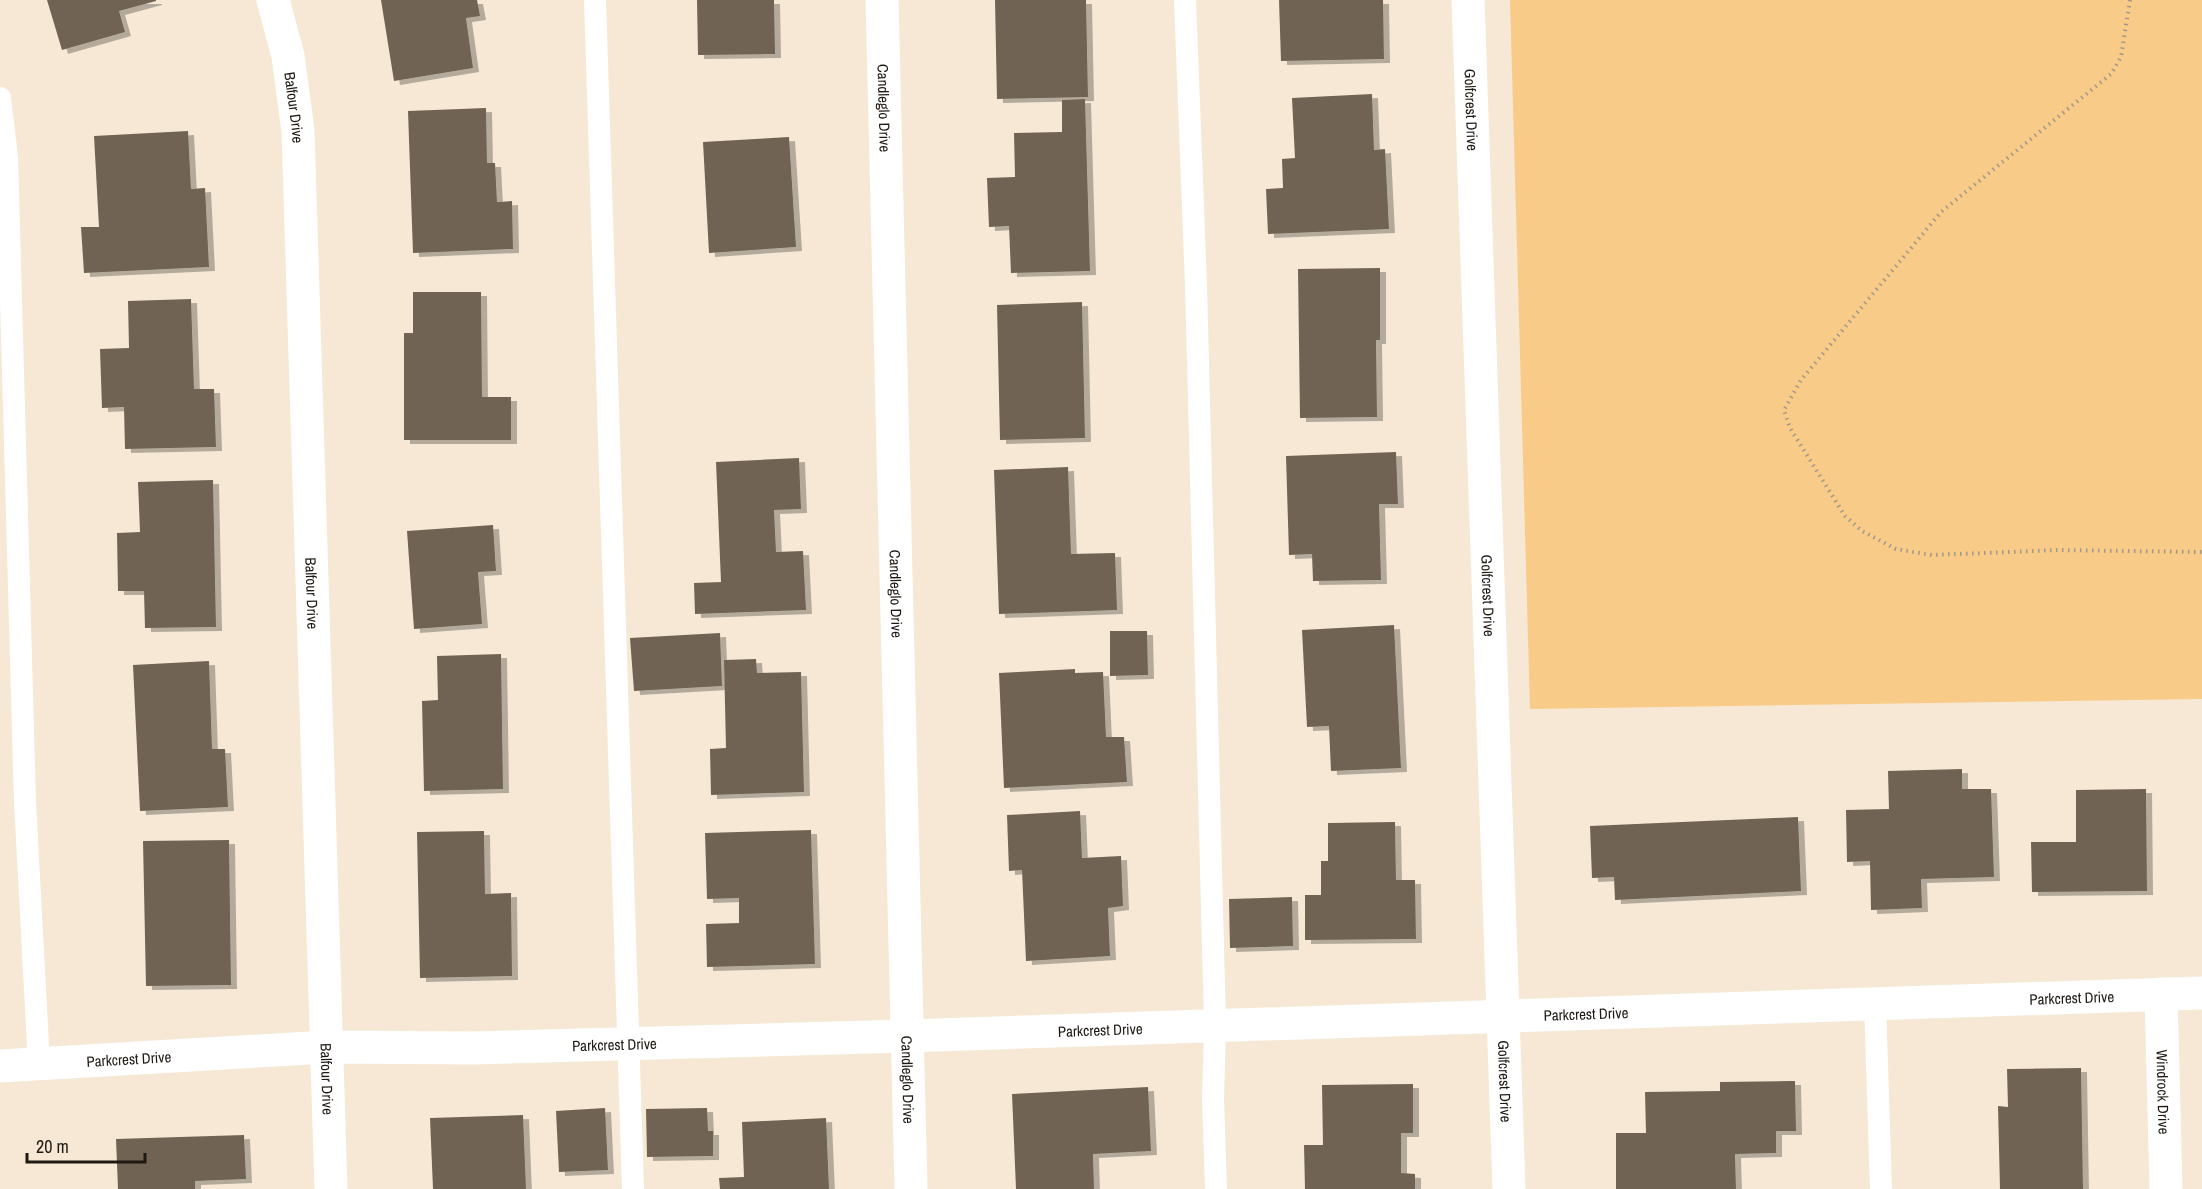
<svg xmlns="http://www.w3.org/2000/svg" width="2202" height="1189" font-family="'Archivo Narrow',sans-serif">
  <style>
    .green { fill: #f9cb88 }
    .building { fill: #706452; filter: url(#shadow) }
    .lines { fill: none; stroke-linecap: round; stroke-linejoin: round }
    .path { stroke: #a29889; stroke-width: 4; stroke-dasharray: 1.5 4.5; stroke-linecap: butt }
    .service { stroke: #fff; stroke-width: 22 }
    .minor { stroke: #fff; stroke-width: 33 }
    .labels { text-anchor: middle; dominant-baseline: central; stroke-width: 4.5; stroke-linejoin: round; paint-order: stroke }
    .street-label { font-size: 15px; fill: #1e1912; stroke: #f6e8d4 }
  </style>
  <defs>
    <filter id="shadow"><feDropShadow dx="6" dy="4" stdDeviation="0" flood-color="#0004"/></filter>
  </defs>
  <rect width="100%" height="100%" fill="#f6e8d4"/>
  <path class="green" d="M1510,0H2202V699L1530,709Z"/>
  <g class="building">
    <path d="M47,0H156V1L119,11L125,32L62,50Z"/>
    <path d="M381,0H477L480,16L466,18L473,68L394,81Z"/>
    <path d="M697,0H774L775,54L698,55Z"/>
    <path d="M995,0H1086L1088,97L997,99Z"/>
    <path d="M1279,0H1383L1384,59L1281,61Z"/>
    <path d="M1372,94L1374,150L1385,149L1389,229L1268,234L1266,189L1283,188L1282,159L1295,158L1292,98Z"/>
    <path d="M1085,99L1090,271L1011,273L1009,226L989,227L987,178L1015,177L1014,133L1062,132V100Z"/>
    <path d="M486,108L487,163H495L497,202L512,201L513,249L413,253L408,111Z"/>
    <path d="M188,131L191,189L205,188L209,267L84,273L81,227H99L94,136Z"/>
    <path d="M789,137L796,247L709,253L703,142Z"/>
    <path d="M1380,268V340H1376L1377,417L1300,418L1298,269Z"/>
    <path d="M413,292H481L482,397H511V440H404V333H413Z"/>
    <path d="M191,299L194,389H214L216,447L125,449L124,407L102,408L100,349L129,348L128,301Z"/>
    <path d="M1082,302L1085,438L1000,440L997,305Z"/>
    <path d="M1396,452L1398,504H1379L1381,580L1313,581L1312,554L1289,555L1286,456Z"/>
    <path d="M799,458L801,509L774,510L776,552L803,551L806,610L695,614L694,583L721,582L716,462Z"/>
    <path d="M1068,467L1071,554L1115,553L1117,610L999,614L994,470Z"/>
    <path d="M213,480L216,627L145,628L144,591H118L117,533L140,532L138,482Z"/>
    <path d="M493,525L496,571L478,572L482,624L414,629L407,531Z"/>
    <path d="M1394,625L1401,768L1331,771L1329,726L1307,727L1302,630Z"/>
    <path d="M1110,631H1147L1148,675L1110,676Z"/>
    <path d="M720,633L722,686L634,691L630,638Z"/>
    <path d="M501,654L503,789L424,791L422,701L438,700L437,656Z"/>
    <path d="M756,659L757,673L801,672L804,792L711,795L710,749L726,748L724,660Z"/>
    <path d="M209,661L212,749H225L228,807L140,811L133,665Z"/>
    <path d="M1075,669V673L1103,672L1106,737H1124L1127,782L1004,788L999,673Z"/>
    <path d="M1962,769V789H1991L1994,877L1921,879L1922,908L1871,910L1870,861L1847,862L1846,810L1889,809L1888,771Z"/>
    <path d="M2146,789L2147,891L2032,892L2031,842H2076V790Z"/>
    <path d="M1080,811L1082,858L1121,856L1123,906L1108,908L1110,956L1026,961L1022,870L1009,871L1007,815Z"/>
    <path d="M1798,817L1801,891L1615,900L1614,877L1592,878L1590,826Z"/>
    <path d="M1395,822L1396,880H1415L1416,939L1305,940V895H1321V861H1328V823Z"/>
    <path d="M811,830L815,964L707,967L706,924L739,923V898L707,899L705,833Z"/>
    <path d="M484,831L485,894L511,893L512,976L420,978L417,832Z"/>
    <path d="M229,840L231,985L146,986L143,841Z"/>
    <path d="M1292,897L1293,946L1230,948L1229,899Z"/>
    <path d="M2081,1068L2083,1189H2000L1998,1106L2008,1107L2007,1069Z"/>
    <path d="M1795,1081L1796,1131H1776V1153L1735,1154L1736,1189H1616V1133H1646L1645,1092L1720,1091V1082Z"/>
    <path d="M1413,1084V1133H1401V1173L1415,1174V1189H1305L1304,1145H1323L1322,1085Z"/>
    <path d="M1148,1087L1151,1151L1093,1154L1094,1189H1016L1012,1094Z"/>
    <path d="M605,1108L608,1170L559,1172L556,1111Z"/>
    <path d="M707,1108L708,1131H713V1156L647,1157L646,1109Z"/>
    <path d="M523,1115L526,1189H433L430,1118Z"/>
    <path d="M826,1118L829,1189H720L719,1178L744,1177L742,1122Z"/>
    <path d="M244,1135L246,1179L195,1181V1189H118L116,1139Z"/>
  </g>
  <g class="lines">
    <path class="path" d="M2130,0L2121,57L2111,74L1941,212L1801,380L1784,410L1790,428L1845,516L1862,531L1896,549L1932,555L2059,550L2202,552"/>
    <g class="service">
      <path d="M595,0L633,1189"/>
      <path d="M1185,0L1196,285L1215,1025L1213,1099L1216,1189"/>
      <path d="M0,98L7,157L25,802L39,1064"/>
      <path d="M1875,1003L1881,1189"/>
    </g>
    <g class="minor">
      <path id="s1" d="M273,0L288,56L298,131L331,1189"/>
      <path id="s2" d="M882,0L911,1189"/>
      <path id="s3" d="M1468,0L1509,1189"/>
      <path id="s4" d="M2161,994L2166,1189"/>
      <path id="s5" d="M0,1066L327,1047L474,1048L906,1036L2202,993"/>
    </g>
  </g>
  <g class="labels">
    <g class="street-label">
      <text stroke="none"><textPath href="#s1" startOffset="110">Balfour Drive</textPath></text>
      <text stroke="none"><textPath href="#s2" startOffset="108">Candleglo Drive</textPath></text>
      <text stroke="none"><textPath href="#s3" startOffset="110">Golfcrest Drive</textPath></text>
      <text stroke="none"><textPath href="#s1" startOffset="596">Balfour Drive</textPath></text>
      <text stroke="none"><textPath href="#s2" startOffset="594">Candleglo Drive</textPath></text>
      <text stroke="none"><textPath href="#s3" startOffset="596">Golfcrest Drive</textPath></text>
      <text stroke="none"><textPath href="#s5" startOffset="2073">Parkcrest Drive</textPath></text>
      <text stroke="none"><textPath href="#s5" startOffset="1587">Parkcrest Drive</textPath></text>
      <text stroke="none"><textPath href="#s5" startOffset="1101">Parkcrest Drive</textPath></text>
      <text stroke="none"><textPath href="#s5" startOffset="615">Parkcrest Drive</textPath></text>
      <text stroke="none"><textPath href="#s5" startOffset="129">Parkcrest Drive</textPath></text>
      <text stroke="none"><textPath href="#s1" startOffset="1082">Balfour Drive</textPath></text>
      <text stroke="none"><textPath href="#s2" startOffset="1080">Candleglo Drive</textPath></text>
      <text stroke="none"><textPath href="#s3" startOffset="1082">Golfcrest Drive</textPath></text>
      <text stroke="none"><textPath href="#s4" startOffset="98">Windrock Drive</textPath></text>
    </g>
  </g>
  <path d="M27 1153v9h118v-9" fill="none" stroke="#1e1912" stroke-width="3"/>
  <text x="36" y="1153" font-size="18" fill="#1e1912" stroke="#f6e8d4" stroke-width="4.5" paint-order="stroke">20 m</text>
</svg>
